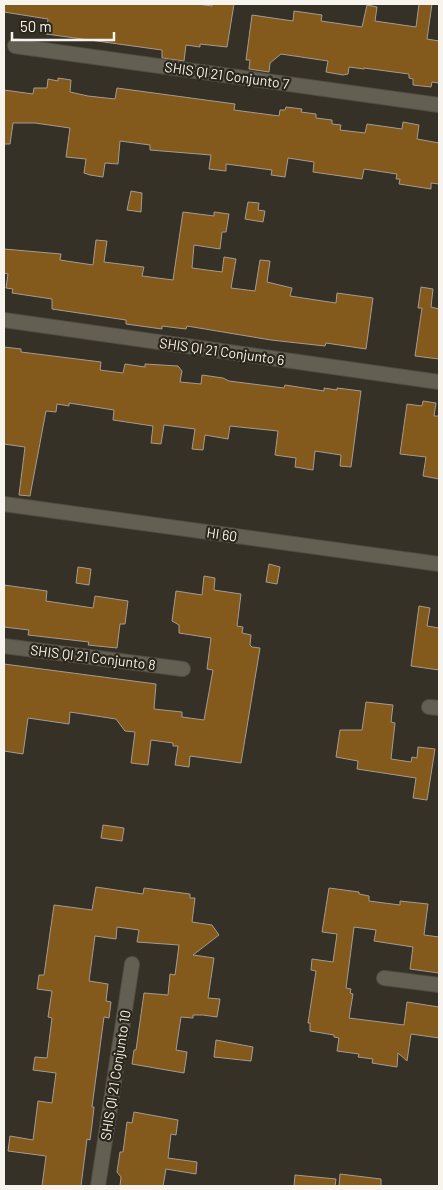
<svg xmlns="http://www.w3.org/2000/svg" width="443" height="1190" font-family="Barlow,sans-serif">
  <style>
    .building { fill: #84591c; stroke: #a59b90 }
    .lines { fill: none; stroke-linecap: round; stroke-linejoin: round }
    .street-casing { stroke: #504e43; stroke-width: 16 }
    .street { stroke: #645f53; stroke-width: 14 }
    .labels { text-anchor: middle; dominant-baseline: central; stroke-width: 4.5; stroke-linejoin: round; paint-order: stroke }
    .street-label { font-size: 14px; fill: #f6f4ec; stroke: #2b271c }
  </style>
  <rect width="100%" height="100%" fill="#353126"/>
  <g class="building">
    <path d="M4,4H198L212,6V4H234L227,47L200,44V47L186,45L184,61L162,58V50L46,34L48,19L4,12Z"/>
    <path d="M419,4H432L427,39L439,41V83L432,82L431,87L413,85V79L409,78V74L364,68V69L349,67L348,74L343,75L326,72L328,61L281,54L270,63L269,72L249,69L250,60H246L252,15L293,21L294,11L322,15L321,21L362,27L367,5L377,7L375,21L416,27Z"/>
    <path d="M58,78L71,80L70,92L88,96L115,99L117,88L235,104L234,110L279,116L280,110H285L286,107L302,109L301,112L316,114V118L332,120V124L341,125L340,130L365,133L367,124L402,129L403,122L419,125L417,139L439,143V184L431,183V189L399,184L400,179H396L397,174L364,169L362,179L313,172L314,162L288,158L285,177L271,175L272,170L226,164V171L209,169L211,155L150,150V145L120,141L118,164L105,163L103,177L90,175L84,173L86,159L66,157L70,128L35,123H13L10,144H4V90L33,94L34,88H47L48,79L58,81Z"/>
    <path d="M131,191L142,193L141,212L127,210Z"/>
    <path d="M248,202L259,203L258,210L265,211L263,222L245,219Z"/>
    <path d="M183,212L214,216V212L229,214L226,232H222L220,249L194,245L192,268L222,272L224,257L236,259L231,288L255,291L260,260L270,261L267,282L292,288L290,296L336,303L337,293L373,298L366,349L326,343L325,346L271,340L187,326L186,329L162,326V329L126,324V320L52,309V299L12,293L13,289L6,288L8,274L4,273V249L61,254L60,260L93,265L96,240L107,241L104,262L144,267L142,276L173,280Z"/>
    <path d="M421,287L433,289L431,307L439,309V359L415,356L422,308H418Z"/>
    <path d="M4,347L21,349V352L101,362L100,370L123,373L125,364L145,367V364L178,366L182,371L180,382L201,384L202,375L223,378L229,381L284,388L285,385L324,391V388L337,390V388L361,391L351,467L340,466L341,455L315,451L313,470L295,467L296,458L275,455L278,431L230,426L228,439L205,435L203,450L192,449L195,429L164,425L161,444L151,443L153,426L113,420L114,410L69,403V406L57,404L56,412L46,411L30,496L19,495L25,447L4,444Z"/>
    <path d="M423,401L436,403L434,416H439V479L423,476L426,457L400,454L407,404L422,406Z"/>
    <path d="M269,564L280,567L277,584L266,582Z"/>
    <path d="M78,567L91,569L89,585L76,583Z"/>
    <path d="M204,576L215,578L214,590L241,594L237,626L243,627L242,633L251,635L250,645L252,647L260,648L241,763L190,756L189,767L175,765L178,746H173V743L151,740L148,765L131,763L135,732L125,731L116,719L70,712L69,724L28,718L23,754L4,751V664L156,684L154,709L182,712V717L204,720L213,670L207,669L211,638L179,633V625L172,621L176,591L202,595Z"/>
    <path d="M4,585L47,591L46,601L93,608L95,596L128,601L125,624H120L117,648L88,645L89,642L28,635L29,630L4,627Z"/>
    <path d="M419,606L430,608L427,626L439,628V670L411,666Z"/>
    <path d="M366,702L393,705L391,722L395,723L391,759L411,762L412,757L417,758L418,747L435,749L427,800L413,798L416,778L357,769L358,761L336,757L340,730H362Z"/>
    <path d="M103,825L124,828L122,841L101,838Z"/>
    <path d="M96,887L143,894L144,888L190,894V898H195L192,922L212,925L219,935L193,955L214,958L208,998L220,999L217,1017L203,1015H193V1018L181,1017L176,1050L187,1052L184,1073L132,1064L134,1050H136L144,993L168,995L170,974L175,975L179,945L137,942L139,930L117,927L116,939L95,936L89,981L108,984L106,1001L111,1002L109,1018L104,1017L92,1107H94L92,1125L90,1140L87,1139L81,1186H42L46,1156L8,1151L10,1136L33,1140L38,1101L52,1103L56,1073L33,1070L35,1057L47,1058L52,1018L48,1017L52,991L37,989L39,975H44L54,905L92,910Z"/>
    <path d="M329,888L359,892V894L369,896V901L400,905V901L428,904L424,935L439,937V973L410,969L413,947L374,941L376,930L354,927L346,988L351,989L350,993L353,994L349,1018L404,1025L407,1002L439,1007V1038L411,1034L407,1061L398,1053L397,1067L372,1063L373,1059L358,1057L359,1054L337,1051L339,1038L334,1037V1035L310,1031V1023H308L316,971L311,970L312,959L333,962L337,934L322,932Z"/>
    <path d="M216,1040L253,1047L251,1061L214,1057Z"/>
    <path d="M134,1112L178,1120L176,1135L171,1134L168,1158L197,1162L196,1174L166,1169L163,1186H120L121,1177L117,1172L120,1152H123L127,1122L132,1123Z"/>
    <path d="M340,1174L381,1179V1186H339Z"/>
    <path d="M295,1175L336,1179L335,1186H294Z"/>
  </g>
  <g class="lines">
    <defs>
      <g id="street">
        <path d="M15,46L439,105"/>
        <path d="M4,320L439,382"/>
        <path d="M4,504L439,564"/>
        <path d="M4,646L183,669"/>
        <path d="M429,707L439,708"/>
        <path d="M384,978L439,985"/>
        <path d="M98,1186L132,964"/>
      </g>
    </defs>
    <use href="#street" class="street-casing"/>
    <use href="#street" class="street"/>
  </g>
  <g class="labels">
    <g class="street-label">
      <text transform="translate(227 75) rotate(8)">SHIS QI 21 Conjunto 7</text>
      <text transform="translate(222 351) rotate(8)">SHIS QI 21 Conjunto 6</text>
      <text transform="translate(222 534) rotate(8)">HI 60</text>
      <text transform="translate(93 657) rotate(7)">SHIS QI 21 Conjunto 8</text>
      <text transform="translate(115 1075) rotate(-81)">SHIS QI 21 Conjunto 10</text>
    </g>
  </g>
  <rect width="443" height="1190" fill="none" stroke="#f6f4ec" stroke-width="10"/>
  <path d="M12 32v8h102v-8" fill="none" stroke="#f6f4ec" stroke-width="2.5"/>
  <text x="20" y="32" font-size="15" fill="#f6f4ec" stroke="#2b271c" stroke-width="4" paint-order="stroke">50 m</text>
</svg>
